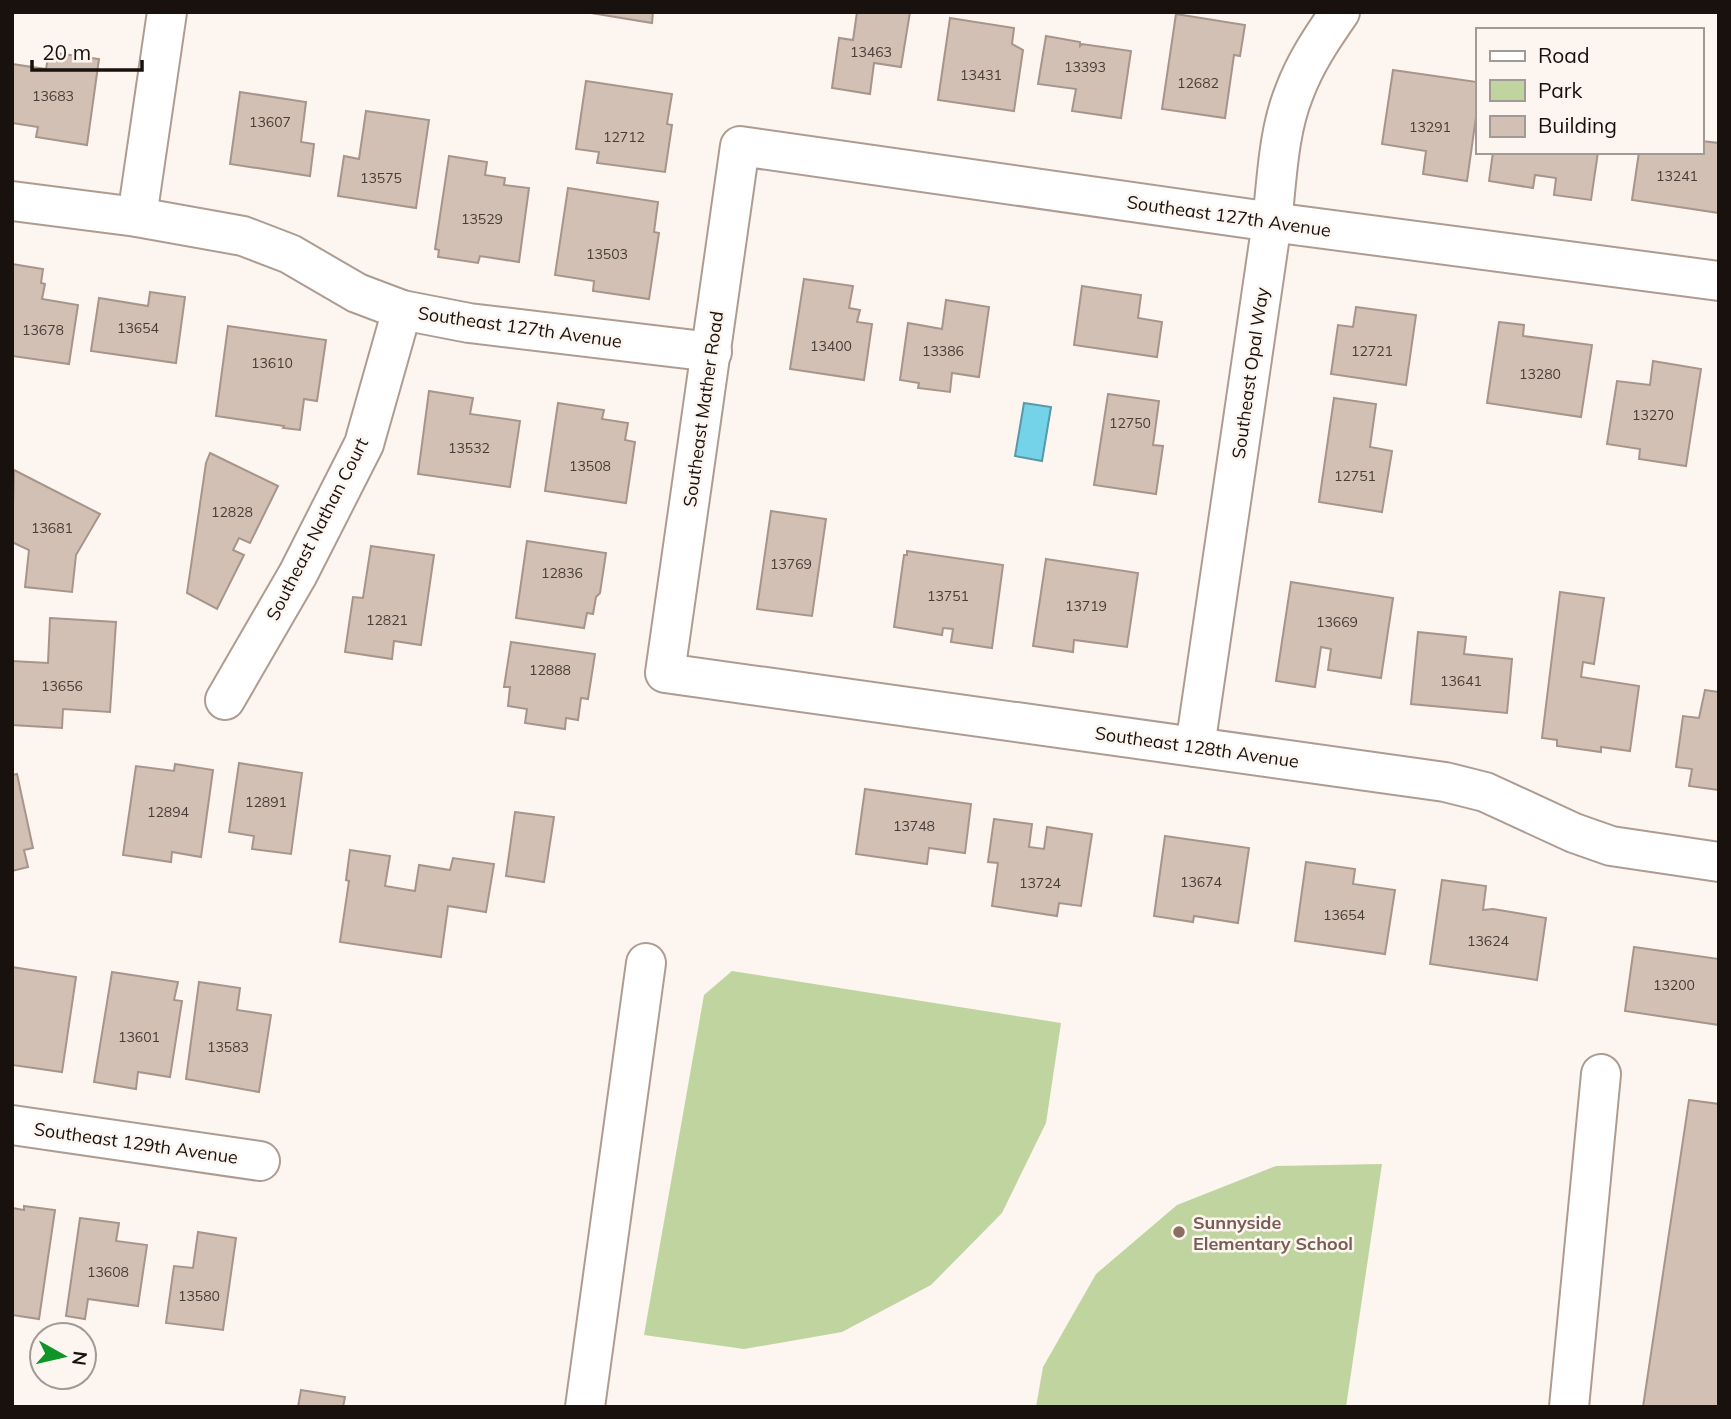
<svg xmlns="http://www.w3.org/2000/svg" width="1731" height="1419" font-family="Mulish,sans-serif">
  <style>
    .green { fill: #c0d4a0 }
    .water { fill: #74d3e9; stroke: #5899a7; stroke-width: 2 }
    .building { fill: #d3c0b4; stroke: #a7948a; stroke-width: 2 }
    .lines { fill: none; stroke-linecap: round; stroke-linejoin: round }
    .minor-casing { stroke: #ae9c91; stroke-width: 42 }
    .minor { stroke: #fff; stroke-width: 38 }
    .education-dot { fill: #8d6e63; stroke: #fdf5f0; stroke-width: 2.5 }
    .labels { text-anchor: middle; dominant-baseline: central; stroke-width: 5; stroke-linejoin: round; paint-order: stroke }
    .number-label { font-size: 14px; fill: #473d37 }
    .street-label { font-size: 18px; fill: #18110d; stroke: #fdf5f0 }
    .education-label { font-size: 18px; font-weight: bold; fill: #785e54; stroke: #fdf5f0; text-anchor: start }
  </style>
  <rect width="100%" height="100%" fill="#fdf5f0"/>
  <g class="green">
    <path d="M732,971L1061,1023L1046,1123L1002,1213L931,1285L842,1332L744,1349L644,1335L704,995Z"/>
    <path d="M1382,1164L1346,1407H1036L1043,1367L1096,1274L1177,1205L1276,1166Z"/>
  </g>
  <path class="water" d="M1024,403L1051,407L1042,461L1015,456Z"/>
  <g class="building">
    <path d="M585,12H653L652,23Z"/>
    <path d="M857,12H910L901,67L874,63L870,94L832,88L839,38L853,40Z"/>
    <path d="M1176,14L1245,25L1240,56L1234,55L1225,118L1162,109Z"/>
    <path d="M950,18L1014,28L1012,44L1023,50L1014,111L938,100Z"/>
    <path d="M1046,36L1080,42V46L1082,44L1131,51L1121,118L1072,111L1076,89L1038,84Z"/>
    <path d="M49,52L99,59L87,145L36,137L38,127L12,123V64L46,69Z"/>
    <path d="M1393,70L1477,82V110L1467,181L1423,174L1426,151L1382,144Z"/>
    <path d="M586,81L672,94L667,124L672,125L665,172L597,163L599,152L576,149Z"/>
    <path d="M240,92L306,102L301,142L314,144L310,176L230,164Z"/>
    <path d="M366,111L429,120L416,208L338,196L344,156L359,159Z"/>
    <path d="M1701,141L1719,143V213L1632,200L1639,152H1701Z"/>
    <path d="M1493,152H1598L1591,200L1554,195L1556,178L1535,175L1533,188L1489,181Z"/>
    <path d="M449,156L487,162L485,175L505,178L504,185L529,188L519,262L480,256L478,263L438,257L439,250L435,249Z"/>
    <path d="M568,188L658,202L654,232L659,233L649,299L593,291L594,281L555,275Z"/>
    <path d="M12,264L43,269L41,283L45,284L42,299L78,305L69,364L12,356Z"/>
    <path d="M804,279L853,286L849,308L860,310L857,322L872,324L864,380L790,369Z"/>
    <path d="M1082,286L1141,295L1138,318L1162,322L1157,357L1074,345Z"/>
    <path d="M150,292L185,297L176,363L91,351L99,298L148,306Z"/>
    <path d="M946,300L989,307L979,377L952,373L950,392L918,388L919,383L900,380L908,323L942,329Z"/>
    <path d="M1356,307L1416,315L1406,385L1331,374L1338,325L1353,327Z"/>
    <path d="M1499,322L1524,325L1523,336L1592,345L1581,417L1487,403Z"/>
    <path d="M228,326L326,340L317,401L304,399L300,430L283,428L284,426L216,416Z"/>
    <path d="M1653,361L1701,369L1686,466L1639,459L1640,449L1607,444L1617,381L1650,385Z"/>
    <path d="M429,391L473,398L470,414L520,421L510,487L418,474Z"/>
    <path d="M1108,394L1159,401L1153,445L1163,446L1156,494L1094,485Z"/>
    <path d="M1334,398L1376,404L1370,447L1392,451L1382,512L1319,502Z"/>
    <path d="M558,403L604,410L602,419L628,423L625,440L635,442L626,503L545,491Z"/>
    <path d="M210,453L278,486L250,543L239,538L233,550L244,555L217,609L187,593L206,463Z"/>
    <path d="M14,470L100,514L76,555L72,592L25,587L29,550L12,542Z"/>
    <path d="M771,511L826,519L812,616L757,609Z"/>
    <path d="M527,541L606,553L600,593L596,597L593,614L587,613L584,628L516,618Z"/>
    <path d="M371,546L434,555L421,645L394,641L392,659L345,652L353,597L363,598Z"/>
    <path d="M907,551L1003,565L992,648L951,642L953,629L943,628L942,635L894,627L904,555H907Z"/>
    <path d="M1046,559L1138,573L1127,647L1074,640L1073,652L1033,646Z"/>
    <path d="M1291,582L1393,598L1381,678L1328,670L1331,649L1321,647L1315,687L1276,681Z"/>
    <path d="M1560,592L1604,598L1594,664L1583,662L1581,677L1639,686L1630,751L1601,747V752L1557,746V740L1542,738Z"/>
    <path d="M50,618L116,622L110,712L63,709L62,728L12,725V661L48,663Z"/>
    <path d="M1418,632L1466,637L1464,654L1512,659L1507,713L1411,704Z"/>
    <path d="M511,642L595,654L588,699L581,698L578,720L566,718L565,729L525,723L527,709L508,706L510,687H504Z"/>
    <path d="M1705,690L1719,692V790L1689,786L1692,769L1676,767L1683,716L1699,718Z"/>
    <path d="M239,763L302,773L291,854L252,849L254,836L229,832Z"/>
    <path d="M175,764L213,770L201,857L172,852L171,862L123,855L136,766L174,771Z"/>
    <path d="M17,774L33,848L24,850L28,867L12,871V775Z"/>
    <path d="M865,789L971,804L965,853L929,848L927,864L856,854Z"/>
    <path d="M515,812L554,817L544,882L506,876Z"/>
    <path d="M994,819L1032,824L1029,847L1044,849L1047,827L1092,834L1081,906L1059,903L1057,916L992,906L998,863L988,862Z"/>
    <path d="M1165,836L1249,848L1238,923L1194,916L1193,922L1154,916Z"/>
    <path d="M350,850L390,856L385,886L415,891L419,865L450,870L453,858L494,864L486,912L448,906L441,957L340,942L349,881L346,880Z"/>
    <path d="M1306,862L1355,869L1353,884L1395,890L1385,954L1295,941Z"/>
    <path d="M1442,880L1486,886L1483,910L1493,909L1546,918L1537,980L1430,964Z"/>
    <path d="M1634,947L1719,959V1025L1625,1011Z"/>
    <path d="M12,967L76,977L62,1072L12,1065Z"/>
    <path d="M112,972L178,982L174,1000L182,1001L170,1077L138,1072L136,1089L94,1082Z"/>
    <path d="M199,982L240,988L237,1010L271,1015L259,1092L186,1079Z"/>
    <path d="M1689,1100L1719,1104V1407H1643Z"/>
    <path d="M24,1206L55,1210L39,1319L12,1315V1208L24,1210Z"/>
    <path d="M80,1218L119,1223L116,1241L147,1245L138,1306L88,1299L85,1319L66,1316Z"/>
    <path d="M198,1232L236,1238L223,1330L166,1323L174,1266L193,1268Z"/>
    <path d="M301,1390L345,1397L343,1407H298Z"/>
  </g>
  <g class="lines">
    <defs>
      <g id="minor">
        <path d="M12,201L137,217L243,236L290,254L357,293L402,310L469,323L712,352"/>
        <path d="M137,217L167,12"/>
        <path d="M1719,281L1272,222L740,146L665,673L1445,782L1485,792L1574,833L1611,846L1719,862"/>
        <path d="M225,700L298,574L364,444L402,310"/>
        <path d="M1195,747L1272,222C1277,180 1278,133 1294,93C1305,63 1322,38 1340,12"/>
        <path d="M12,1125L260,1161"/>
        <path d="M585,1407L646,963"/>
        <path d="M1569,1407L1601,1074"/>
      </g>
    </defs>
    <use href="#minor" class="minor-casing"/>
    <use href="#minor" class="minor"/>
  </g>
  <circle class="education-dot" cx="1179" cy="1232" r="7"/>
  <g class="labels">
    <g class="number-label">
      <text x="871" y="52">13463</text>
      <text x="1085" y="67">13393</text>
      <text x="981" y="75">13431</text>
      <text x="1198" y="83">12682</text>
      <text x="53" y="96">13683</text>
      <text x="270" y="122">13607</text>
      <text x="1430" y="127">13291</text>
      <text x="624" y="137">12712</text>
      <text x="1677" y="176">13241</text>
      <text x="381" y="178">13575</text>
      <text x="482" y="219">13529</text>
      <text x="607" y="254">13503</text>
      <text x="138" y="328">13654</text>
      <text x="43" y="330">13678</text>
      <text x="831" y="346">13400</text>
      <text x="943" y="351">13386</text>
      <text x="1372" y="351">12721</text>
      <text x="272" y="363">13610</text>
      <text x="1540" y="374">13280</text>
      <text x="1653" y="415">13270</text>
      <text x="1130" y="423">12750</text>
      <text x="469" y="448">13532</text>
      <text x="590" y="466">13508</text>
      <text x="1355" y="476">12751</text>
      <text x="232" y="512">12828</text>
      <text x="52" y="528">13681</text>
      <text x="791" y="564">13769</text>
      <text x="562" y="573">12836</text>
      <text x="948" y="596">13751</text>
      <text x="1086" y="606">13719</text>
      <text x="387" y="620">12821</text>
      <text x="1337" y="622">13669</text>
      <text x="550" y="670">12888</text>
      <text x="1461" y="681">13641</text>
      <text x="62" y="686">13656</text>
      <text x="266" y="802">12891</text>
      <text x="168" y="812">12894</text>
      <text x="914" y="826">13748</text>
      <text x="1201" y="882">13674</text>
      <text x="1040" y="883">13724</text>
      <text x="1344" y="915">13654</text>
      <text x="1488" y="941">13624</text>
      <text x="1674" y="985">13200</text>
      <text x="139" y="1037">13601</text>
      <text x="228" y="1047">13583</text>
      <text x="108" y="1272">13608</text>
      <text x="199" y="1296">13580</text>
    </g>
    <g class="street-label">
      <text transform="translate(1229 216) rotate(8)">Southeast 127th Avenue</text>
      <text transform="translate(520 327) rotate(8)">Southeast 127th Avenue</text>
      <text transform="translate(1250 373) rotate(-82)">Southeast Opal Way</text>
      <text transform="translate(703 409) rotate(-82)">Southeast Mather Road</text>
      <text transform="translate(317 529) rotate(-63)">Southeast Nathan Court</text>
      <text transform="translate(1197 747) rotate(8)">Southeast 128th Avenue</text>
      <text transform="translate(136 1143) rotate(8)">Southeast 129th Avenue</text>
    </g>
    <g class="education-label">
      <text x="1193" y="1222">Sunnyside<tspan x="1193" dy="21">Elementary School</tspan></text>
    </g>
  </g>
  <rect width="1731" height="1419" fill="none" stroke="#18110d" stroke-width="28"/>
  <rect x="1476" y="28" width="228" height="126" fill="#fdf5f0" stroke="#a19a95" stroke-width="2"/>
  <rect x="1490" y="51" width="35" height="10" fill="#ffffff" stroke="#a19a95" stroke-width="2"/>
  <text x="1538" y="63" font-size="21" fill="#18110d">Road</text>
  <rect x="1490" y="80" width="35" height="21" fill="#c0d4a0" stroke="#a19a95" stroke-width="2"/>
  <text x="1538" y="98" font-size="21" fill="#18110d">Park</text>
  <rect x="1490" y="116" width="35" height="21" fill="#d3c0b4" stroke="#a19a95" stroke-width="2"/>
  <text x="1538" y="133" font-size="21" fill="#18110d">Building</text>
  <g transform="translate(63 1356) rotate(98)"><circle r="33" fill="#fdf5f0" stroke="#a19a95" stroke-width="2"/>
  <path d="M0-5L12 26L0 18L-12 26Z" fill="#0f9427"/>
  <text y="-10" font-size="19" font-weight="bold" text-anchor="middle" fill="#18110d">N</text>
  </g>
  <path d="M32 60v10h110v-10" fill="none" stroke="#18110d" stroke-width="3.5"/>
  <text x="42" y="60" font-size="21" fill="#18110d" stroke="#fdf5f0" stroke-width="5" paint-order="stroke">20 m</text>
</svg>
